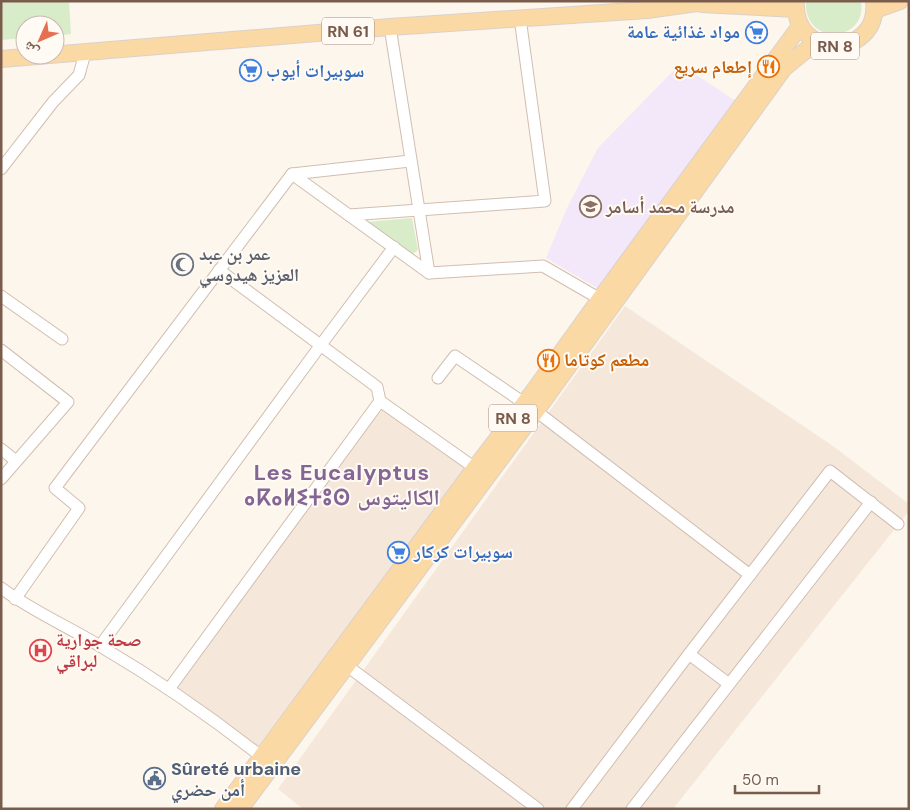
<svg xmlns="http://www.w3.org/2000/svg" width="910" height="810" font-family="'DM Sans','Noto Naskh Arabic','Noto Sans Tifinagh',sans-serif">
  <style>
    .residential { fill: #f5e8da }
    .education { fill: #f3e8fa }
    .green { fill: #d8ecc9 }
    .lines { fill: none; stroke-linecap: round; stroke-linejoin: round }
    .minor-casing { stroke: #d1beb0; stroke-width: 13 }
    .primary-casing { stroke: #dad1cd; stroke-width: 18 }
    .minor { stroke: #fff; stroke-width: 11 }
    .primary { stroke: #fbd9a5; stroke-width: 16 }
    .labels { text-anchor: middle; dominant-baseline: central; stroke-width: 4; stroke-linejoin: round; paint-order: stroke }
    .shield { fill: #fffaf3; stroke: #a28b7f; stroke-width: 1 }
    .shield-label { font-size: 16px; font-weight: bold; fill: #7a5c4d }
    .shop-label { font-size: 18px; font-weight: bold; fill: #366cbe; stroke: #fffaf3; text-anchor: start }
    .food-label { font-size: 18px; font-weight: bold; fill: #c56008; stroke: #fffaf3; text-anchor: end }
    .education-label { font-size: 18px; font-weight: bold; fill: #785e54; stroke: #fffaf3; text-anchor: start }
    .worship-label { font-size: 18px; font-weight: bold; fill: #5b616d; stroke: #fffaf3; text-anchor: start }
    .health-label { font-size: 18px; font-weight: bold; fill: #be3a42; stroke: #fffaf3; text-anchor: start }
    .service-label { font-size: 18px; font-weight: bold; fill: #4e5e75; stroke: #fffaf3; text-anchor: start }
    .district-label { font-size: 22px; font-weight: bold; letter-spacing: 1px; fill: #846695; stroke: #fffaf3 }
  </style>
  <rect width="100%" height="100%" fill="#fdf6ec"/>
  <g class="residential">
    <path d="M625,306L833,446L909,504V511L673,809H303L278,789Z"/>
    <path d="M381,405L467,468L255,750L170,688Z"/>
  </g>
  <path class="education" d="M680,64L737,102L599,289L546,258L567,208L598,148Z"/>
  <g class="green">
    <path d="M1,1H69L71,34L55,36V25H25V38L1,40Z"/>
    <path d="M806,1H861C868,43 803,47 806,1Z"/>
    <path d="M412,218L418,250L411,255L367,222Z"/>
  </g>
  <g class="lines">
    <defs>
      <g id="minor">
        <path d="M390,27L429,273"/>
        <path d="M1,169L53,102L79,75L85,53"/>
        <path d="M292,174L429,273L543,266L600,299"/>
        <path d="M349,215L545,201L520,18"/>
        <path d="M1,296L62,339"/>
        <path d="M1,350L68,402L1,479"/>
        <path d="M438,378L455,356L524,403"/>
        <path d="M380,401L475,468"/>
        <path d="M536,411L750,575"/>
        <path d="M1,449L16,461"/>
        <path d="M1,588C32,611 67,626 100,646C158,680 214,719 267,761"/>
        <path d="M15,599L79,508L55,488L292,174L410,161"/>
        <path d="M100,646L320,346L394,247"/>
        <path d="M689,654L729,684"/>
        <path d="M346,665L538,809"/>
        <path d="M169,689L380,401L377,387L219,270"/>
        <path d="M572,809L689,654L830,471L898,524"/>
        <path d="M632,809L871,502"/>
      </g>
      <g id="primary">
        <path d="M796,1C792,62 881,58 874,1"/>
        <path d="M701,4L796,9"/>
        <path d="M875,10L900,1"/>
        <path d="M1,59L390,27L647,10L711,1"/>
        <path d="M223,809L475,468L533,392L600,299L800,26"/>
        <path d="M240,809L536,411L784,68L816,42"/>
      </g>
    </defs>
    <use href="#minor" class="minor-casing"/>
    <use href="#primary" class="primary-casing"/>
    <use href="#minor" class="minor"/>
    <use href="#primary" class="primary"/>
  </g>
  <defs>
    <symbol id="supermarket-ring" viewBox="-11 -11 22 22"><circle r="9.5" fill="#fffaf3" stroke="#3f7fe0" stroke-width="1.5"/><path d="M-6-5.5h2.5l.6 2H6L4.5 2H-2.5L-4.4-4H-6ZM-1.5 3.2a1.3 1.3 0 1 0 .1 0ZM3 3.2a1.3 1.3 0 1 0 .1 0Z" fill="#3f7fe0"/></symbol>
    <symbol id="restaurant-ring" viewBox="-11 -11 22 22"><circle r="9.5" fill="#fffaf3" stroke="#e8710a" stroke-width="1.5"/><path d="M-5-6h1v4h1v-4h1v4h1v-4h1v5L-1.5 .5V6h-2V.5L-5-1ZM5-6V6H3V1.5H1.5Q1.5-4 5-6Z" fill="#e8710a"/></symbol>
    <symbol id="school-ring" viewBox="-11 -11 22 22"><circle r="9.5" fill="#fffaf3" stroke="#8d6e63" stroke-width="1.5"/><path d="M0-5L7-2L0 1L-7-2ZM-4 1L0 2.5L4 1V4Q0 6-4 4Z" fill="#8d6e63"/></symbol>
    <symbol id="mosque-ring" viewBox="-11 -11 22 22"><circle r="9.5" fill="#fffaf3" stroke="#6b7280" stroke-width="1.5"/><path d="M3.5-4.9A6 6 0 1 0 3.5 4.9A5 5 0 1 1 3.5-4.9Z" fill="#6b7280"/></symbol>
    <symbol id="hospital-ring" viewBox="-11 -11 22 22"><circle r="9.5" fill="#fffaf3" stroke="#e0444e" stroke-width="1.5"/><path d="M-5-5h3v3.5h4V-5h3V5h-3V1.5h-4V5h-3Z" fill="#e0444e"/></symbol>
    <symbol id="civic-ring" viewBox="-11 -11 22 22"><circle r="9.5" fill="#fffaf3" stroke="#5c6f8a" stroke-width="1.5"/><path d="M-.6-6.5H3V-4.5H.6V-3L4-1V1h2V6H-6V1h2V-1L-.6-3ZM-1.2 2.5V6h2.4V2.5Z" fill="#5c6f8a"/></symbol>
  </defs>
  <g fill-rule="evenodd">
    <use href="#supermarket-ring" x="744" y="20" width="25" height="25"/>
    <use href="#restaurant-ring" x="756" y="54" width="25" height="25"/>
    <use href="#supermarket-ring" x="238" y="58" width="25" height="25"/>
    <use href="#school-ring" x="578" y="194" width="25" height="25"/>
    <use href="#mosque-ring" x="170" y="252" width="25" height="25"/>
    <use href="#restaurant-ring" x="536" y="348" width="25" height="25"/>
    <use href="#supermarket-ring" x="386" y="540" width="25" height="25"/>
    <use href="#hospital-ring" x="28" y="638" width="25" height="25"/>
    <use href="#civic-ring" x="142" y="766" width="25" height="25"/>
  </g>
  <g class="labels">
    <g class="shield">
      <rect x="322" y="17.5" width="52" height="27" rx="4"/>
      <rect x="811" y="32.5" width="48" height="27" rx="4"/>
      <rect x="489" y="404.5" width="48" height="27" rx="4"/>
    </g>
    <g class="shield-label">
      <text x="348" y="31">RN 61</text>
      <text x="835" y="46">RN 8</text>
      <text x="513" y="418">RN 8</text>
    </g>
    <g class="shop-label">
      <text x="740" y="32" text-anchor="end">مواد غذائية عامة</text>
      <text x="266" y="71">سوبيرات أيوب</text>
      <text x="414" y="552">سوبيرات كركار</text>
    </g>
    <g class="food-label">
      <text x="752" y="67">إطعام سريع</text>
      <text x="564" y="360" text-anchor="start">مطعم كوتاما</text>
    </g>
    <g class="education-label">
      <text x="606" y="207">مدرسة محمد أسامر</text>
    </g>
    <g class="worship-label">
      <text x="199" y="254">عمر بن عبد<tspan x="199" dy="21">العزيز هيدوسي</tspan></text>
    </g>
    <g class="health-label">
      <text x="56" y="640">صحة جوارية<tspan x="56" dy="21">لبراقي</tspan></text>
    </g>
    <g class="service-label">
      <text x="171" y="769">Sûreté urbaine<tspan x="171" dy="21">أمن حضري</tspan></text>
    </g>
    <g class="district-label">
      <text x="342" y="472">Les Eucalyptus<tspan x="342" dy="25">ⴰⴽⴰⵍⵉⵜⵓⵙ الكاليتوس</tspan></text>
    </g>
  </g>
  <rect width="910" height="810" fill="none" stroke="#7a5c4d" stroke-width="5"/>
  <g transform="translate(40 40) rotate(225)"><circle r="24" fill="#fffaf3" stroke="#cabbb1"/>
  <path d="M0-4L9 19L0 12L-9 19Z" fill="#e76f51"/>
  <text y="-8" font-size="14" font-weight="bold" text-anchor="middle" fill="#7a5c4d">ش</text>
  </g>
  <path d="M735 785v8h84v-8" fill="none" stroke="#7a5c4d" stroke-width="2.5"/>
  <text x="742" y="785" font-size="15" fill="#7a5c4d" stroke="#fffaf3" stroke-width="4" paint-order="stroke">50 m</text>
</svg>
